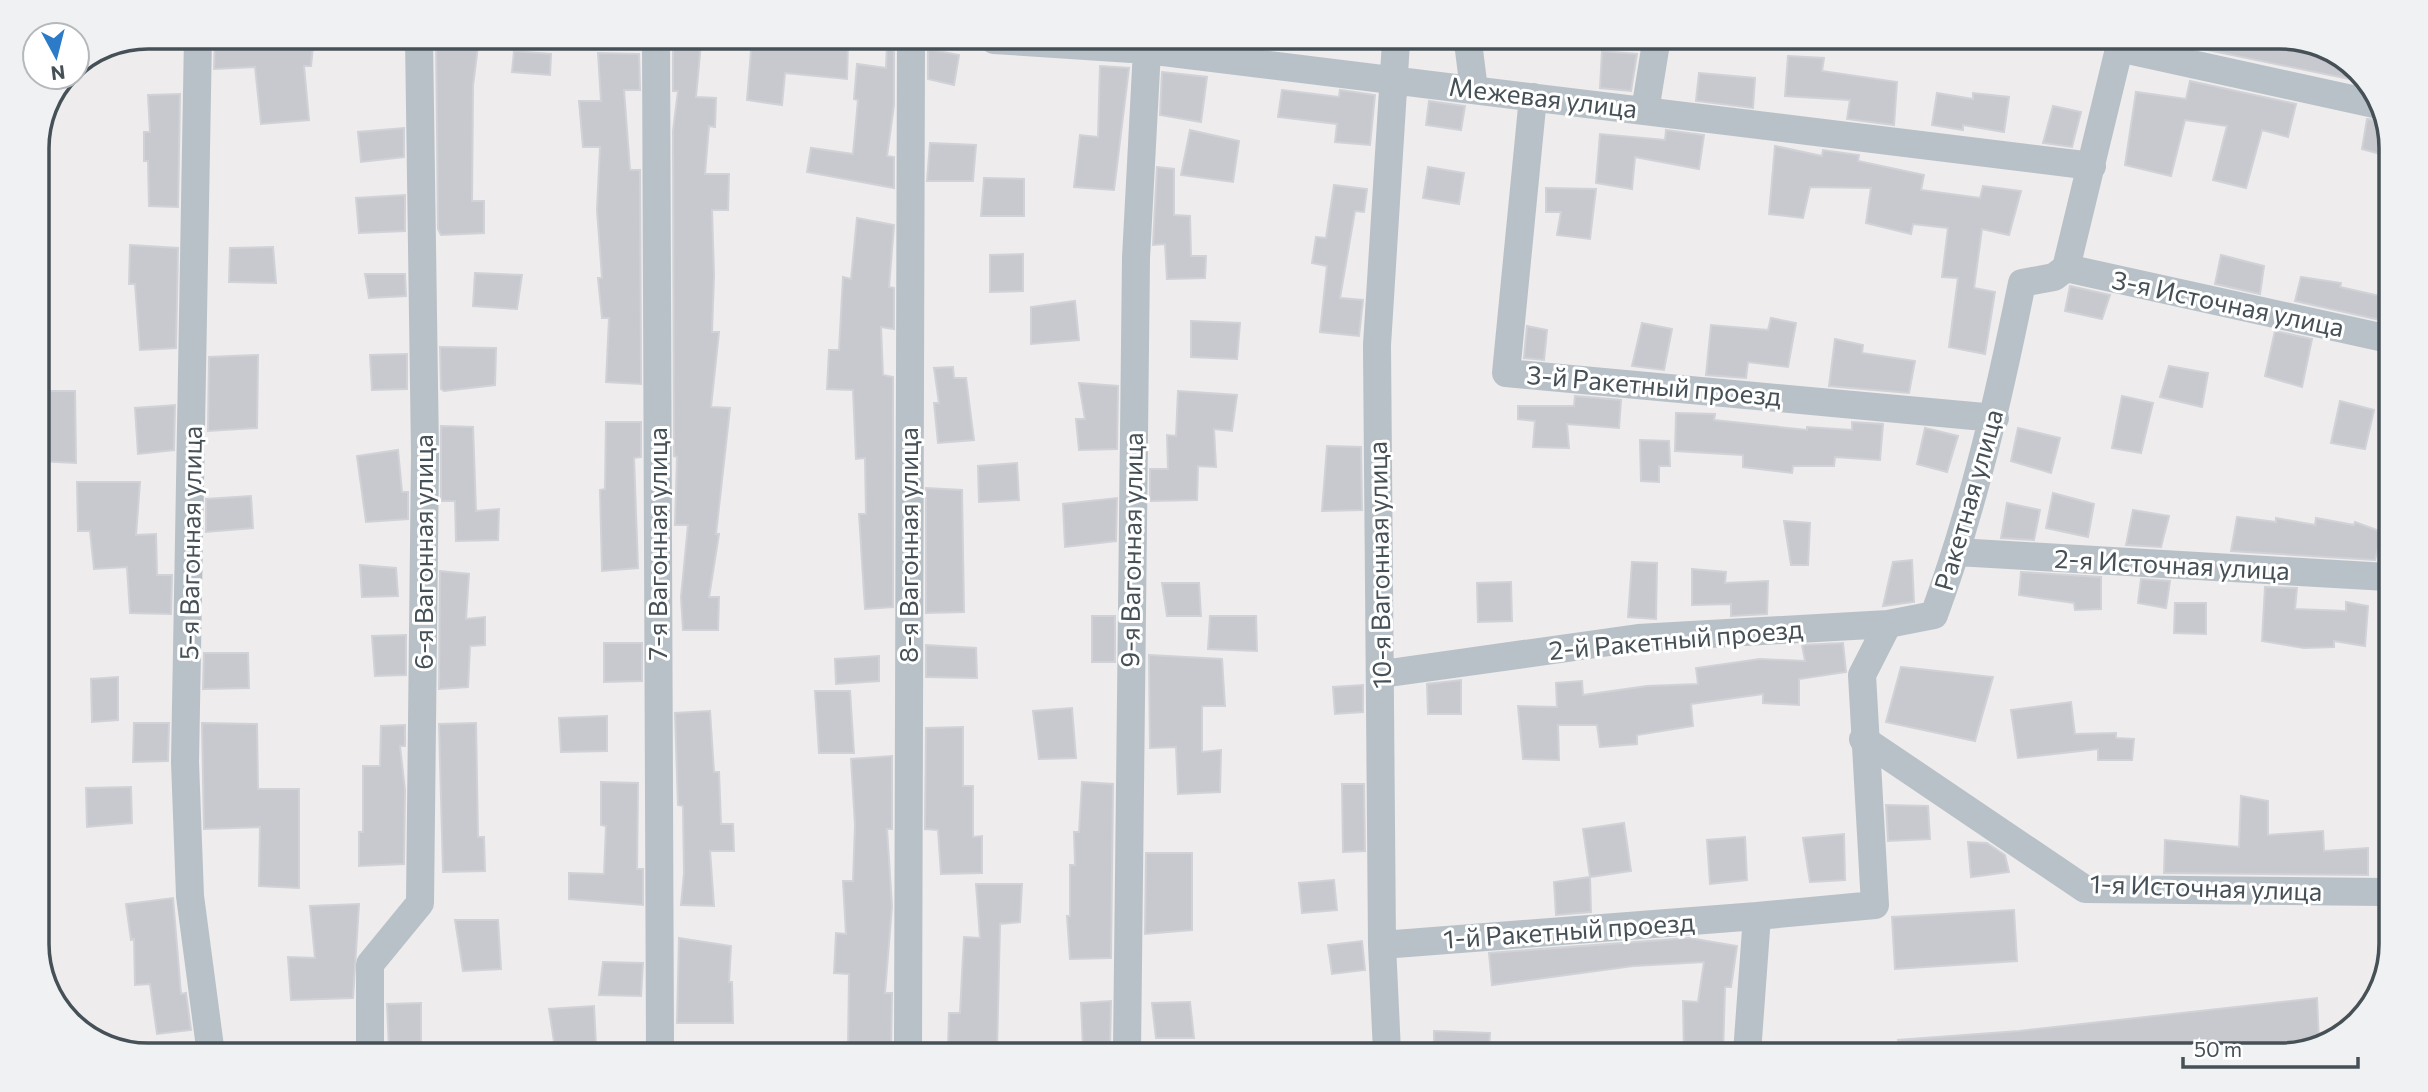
<svg xmlns="http://www.w3.org/2000/svg" width="2428" height="1092" font-family="Commissioner,sans-serif">
  <style>
    .building { fill: #c7c9ce; stroke: #d0d2d7; stroke-width: 2 }
    .lines { fill: none; stroke-linecap: round; stroke-linejoin: round }
    .street { stroke: #b8c1c7; stroke-width: 28 }
    .labels { text-anchor: middle; stroke-width: 6; stroke-linejoin: round; paint-order: stroke }
    .street-label { font-size: 26px; fill: #465057; stroke: #fff }
    .rim { fill: none; stroke: #465057; stroke-width: 3.5 }
  </style>
  <rect width="100%" height="100%" fill="#eeecec"/>
  <!-- building -->
  <path class="building" d="M215,37H314L311,66H304L309,120L261,124L255,67L214,69Z
    M436,38H479L473,86L472,201H484V233L441,235L438,229Z
    M752,39L848,43L847,79L785,73L782,105L747,100Z
    M673,42L701,43L696,97L716,98L715,127L709,126L705,174H729L728,210H712L714,275L712,332H719L711,407L730,408L716,534H719L709,597H719L718,630H683L681,597L688,525H675L677,457L674,456L673,131L678,91H673Z
    M887,45H894V105L887,156L894,157V188L807,172L811,148L853,154L858,100L854,99L857,64L886,68Z
    M2199,45H2323L2369,83L2198,48Z
    M928,49L959,55L954,85L928,79Z
    M514,51L551,54L550,75L512,72Z
    M1602,51L1637,54L1631,91L1600,88Z
    M598,53L639,54L640,90H624L630,170H640L641,384L606,382L609,318H602L598,278H602L597,210L600,147H583L579,101H601Z
    M1788,56L1824,58L1822,71L1897,82L1894,125L1847,119L1850,100L1785,96Z
    M1100,66L1129,68L1114,190L1074,187L1080,135L1098,137Z
    M1162,72L1207,77L1201,122L1160,115Z
    M1699,73L1755,78L1753,108L1696,101Z
    M2190,81L2296,104L2288,137L2262,130L2246,188L2213,180L2227,126L2185,120L2171,176L2125,165L2136,92L2186,99Z
    M1282,90L1339,97L1340,90L1375,95L1370,145L1335,142L1337,124L1278,117Z
    M1937,93L1973,99V93L2009,97L2004,132L1963,125V130L1932,125Z
    M180,94L178,207L149,206L148,161H144V132H150L148,95Z
    M1429,101L1465,106L1461,130L1426,125Z
    M2053,106L2081,112L2072,147L2043,143Z
    M2367,119L2384,121L2391,142V157L2362,149Z
    M404,128V157L361,162L358,132Z
    M1190,130L1239,141L1233,182L1181,175Z
    M1666,130L1704,135L1699,169L1635,157L1632,189L1596,183L1600,134L1665,140Z
    M930,143L976,145L973,181H927Z
    M1775,146L1822,156L1823,150L1859,155L1858,161L1924,175L1921,190L1980,198L1983,186L2021,191L2009,235L1982,229L1974,288L1995,292L1985,354L1949,347L1958,278L1942,277L1948,228L1913,224L1911,234L1866,223L1871,188L1810,187L1803,218L1769,214Z
    M1157,167L1174,169V215L1190,216L1191,256H1206L1205,278L1167,279L1165,244L1153,245Z
    M1428,167L1464,173L1459,204L1423,198Z
    M984,178L1024,179V216H981Z
    M1334,185L1367,189L1364,212L1355,211L1340,298L1363,300L1359,336L1320,332L1327,266L1312,263L1316,237L1326,238Z
    M1546,188L1596,189L1590,239L1557,235L1561,212H1546Z
    M405,195V231L359,233L356,198Z
    M857,218L894,225L889,287L894,288V329L881,327L883,375L893,377V607L865,609L859,514H866L865,458L856,459L853,390L827,389L829,350H839L843,277L851,279Z
    M130,245L178,248L176,348L140,350L135,284H129Z
    M273,247L276,283L229,282L230,248Z
    M1023,254V291L990,292V255Z
    M2221,255L2264,266L2260,294L2215,284Z
    M475,273L522,275L517,309L473,306Z
    M365,274H405L406,296L369,298Z
    M2301,277L2341,283L2340,287L2389,298V322L2295,301Z
    M2070,286L2110,295L2102,319L2065,311Z
    M1075,301L1079,340L1031,344V307Z
    M1771,318L1796,323L1788,367L1748,362L1746,378L1706,375L1711,325L1768,330Z
    M1191,321L1240,323L1237,359L1191,357Z
    M1642,323L1672,329L1664,370L1632,366Z
    M1527,326L1547,330L1544,360L1524,358Z
    M2275,331L2312,339L2302,387L2265,376Z
    M1835,339L1863,345L1862,353L1915,361L1909,393L1829,386Z
    M440,347L496,348L495,385L444,391L441,389Z
    M407,354V389L372,390L370,355Z
    M258,355L257,428L208,431L209,357Z
    M2169,366L2208,373L2202,407L2160,397Z
    M953,367L954,378H966L974,440L938,443L934,403H939L934,368Z
    M1079,383L1118,386L1117,449L1079,450L1076,419H1085Z
    M37,391H75L76,463L37,461Z
    M1178,391L1237,395L1232,431L1214,429L1216,467L1198,466L1197,500L1150,501V469H1168L1167,435L1176,436Z
    M1575,396L1621,400L1619,428L1567,424L1569,448L1533,447L1535,421L1518,419V406H1574Z
    M2122,396L2153,403L2141,453L2112,448Z
    M2340,401L2374,410L2365,449L2331,443Z
    M175,405L174,450L138,454L135,408Z
    M1676,413L1715,414L1714,420L1807,430V427L1852,430V422L1883,424L1880,460L1835,457L1834,466H1793L1792,473L1743,467V455L1675,451Z
    M606,422H641V457L634,458L638,568L602,571L600,490L605,489Z
    M441,426L473,427L476,511L499,509L498,540L456,541L455,501H441Z
    M1925,428L1958,436L1947,472L1917,464Z
    M2018,428L2060,438L2051,473L2011,461Z
    M1640,440L1669,441L1670,466H1659V482L1641,481Z
    M1327,446L1361,447L1362,510L1322,511Z
    M398,450L402,492H408V519L366,522L357,456Z
    M1017,463L1019,500L979,502L978,466Z
    M77,482H140L136,535L156,534L157,575H172L171,614L130,613L127,567L94,569L90,531H78Z
    M926,488L962,490L964,612L926,613Z
    M2053,493L2094,504L2088,537L2046,528Z
    M251,496L253,528L206,532V499Z
    M1117,498L1116,541L1065,547L1063,504Z
    M2007,503L2040,510L2034,540L2001,538Z
    M2133,510L2169,516L2161,547L2126,545Z
    M2237,517L2276,522V518L2315,525L2316,518L2354,525L2355,522L2382,532L2375,560L2231,551Z
    M1784,521L1810,523L1808,565H1791Z
    M1912,560L1914,602L1883,606L1893,562Z
    M1632,562L1657,563L1656,619L1628,617Z
    M360,565L396,568L398,596L362,597Z
    M1692,569L1726,572L1725,583L1768,581L1767,614L1731,616V604L1692,605Z
    M440,571L469,574L466,619L485,617V645L470,646L468,687L439,689Z
    M2021,572L2101,577V609L2075,610L2074,603L2019,595Z
    M2141,579L2170,581L2166,608L2138,603Z
    M1511,582L1512,621L1478,622L1477,583Z
    M1162,583H1199L1201,616H1167Z
    M2265,587L2297,588L2295,609L2346,611V602L2368,606L2365,646L2334,641V647L2304,648L2262,641Z
    M2175,603H2206V634L2174,633Z
    M1092,616H1115V662H1092Z
    M1210,616H1256L1257,651L1208,649Z
    M406,635V675L375,676L372,636Z
    M604,643H642V681L604,682Z
    M1843,643L1846,672L1799,679V705L1763,703V694L1691,704L1693,726L1637,735V744L1600,747L1597,725H1558L1559,760L1523,759L1518,706L1557,707L1556,683L1582,681L1583,695L1647,686L1698,684L1696,668L1760,659L1805,661L1802,645Z
    M926,645L976,648L977,678L926,677Z
    M204,653H248L249,688L203,689Z
    M1149,655L1222,659L1225,706H1202V752L1221,750L1220,792L1178,794L1176,747L1150,748Z
    M879,656V681L836,684L835,659Z
    M1901,667L1993,677L1975,741L1886,722Z
    M118,677V720L92,722L91,679Z
    M1461,680V714H1428L1427,684Z
    M1363,685V712L1335,714L1333,687Z
    M815,691H850L854,753H819Z
    M2071,702L2075,734L2116,733V738L2134,739L2132,760H2098V749L2018,758L2011,710Z
    M1072,708L1076,758L1039,759L1033,711Z
    M710,711L714,772H719L721,824H733L734,851H710L714,906L681,905L684,873L683,806L678,805L675,713Z
    M607,716V751L561,752L559,718Z
    M134,723H169L168,761L133,762Z
    M202,723L257,724L258,789H299V888L259,886L260,827L204,829Z
    M476,723L478,837H484L485,871L443,872L439,724Z
    M405,725V746H400L405,790L404,864L359,866V832H363V766H380L381,726Z
    M963,727V786H973V837L982,836V873L941,874L938,830L925,829L926,728Z
    M892,756V829H887L892,906L885,993H892L891,1050H848L849,974L834,973L836,933L846,934L843,881H853L855,825L851,759Z
    M601,782L638,783L637,869H643V905L569,899V873L604,874L606,826L601,825Z
    M1082,782L1113,784L1111,958L1070,959L1067,916H1070V865H1075L1074,832H1079Z
    M1342,784H1364L1365,851L1343,852Z
    M131,787L132,823L87,827L86,788Z
    M2241,796L2268,801V835L2323,831L2324,851L2368,848V875L2164,873L2165,840L2239,847Z
    M1886,805L1928,806L1930,839L1888,841Z
    M1624,823L1631,871L1590,877L1583,829Z
    M1844,834L1845,880L1810,882L1803,838Z
    M1745,837L1747,880L1710,884L1707,840Z
    M1968,842L1987,843L2005,855L2009,872L1971,877Z
    M1146,853H1192V930L1145,934Z
    M1590,877L1591,912L1556,915L1554,882Z
    M1334,880L1337,910L1302,913L1299,883Z
    M976,884H1022L1020,922L1000,924L997,1049L948,1050L949,1013H960L964,937L980,938Z
    M173,898L181,994L186,993L191,1030L157,1034L150,984L135,985L134,939L131,940L126,904Z
    M359,904L353,998L291,1000L288,957L315,958L310,906Z
    M2014,910L2017,961L1895,969L1892,917Z
    M455,920H498L501,969L463,971Z
    M679,938L731,946L729,982H732L733,1023H677Z
    M1689,938L1737,946L1731,987H1725L1723,1053H1684L1683,1001L1698,1002L1704,962L1633,966L1492,985L1489,953Z
    M1362,941L1365,970L1332,974L1328,945Z
    M603,962L643,963L641,996L599,995Z
    M2317,998L2319,1043L2289,1053L2264,1055L1899,1054L1898,1040L2019,1031Z
    M1111,1001L1110,1047H1083L1081,1003Z
    M1190,1002L1194,1038H1156L1152,1003Z
    M421,1003V1048H389L387,1004Z
    M594,1006L596,1046L555,1048L549,1009Z
    M1434,1031L1490,1033L1489,1052H1434Z"/>
  <g class="lines">
    <!-- street -->
    <path class="street" d="M198,37L185,762L190,896L210,1047
      M656,39L660,1049
      M994,40L1147,50L2092,166
      M1468,42L1474,90
      M2119,48L2379,105
      M1533,97L1506,373L1995,418
      M1645,111L1656,43
      M2066,268L2389,339
      M1957,552L2387,577
      M1382,674L1638,638L1888,624
      M1863,739L2085,889L2384,892
      M1382,945L1757,916
      M370,1048V964L420,903L425,454L419,38
      M908,1050L911,40
      M1127,1051L1136,258L1147,50L1143,41
      M1387,1052L1382,945L1377,345L1396,42
      M1747,1053L1757,916L1875,905L1862,675L1888,624L1934,615C1974,506 1999,396 2022,283L2054,277L2066,268L2120,45"/>
  </g>
  <g class="labels">
    <!-- street labels -->
    <g class="street-label">
      <text transform="translate(1543 98) rotate(7)" y="9">Межевая улица</text>
      <text transform="translate(2228 304) rotate(12)" y="9">3-я Источная улица</text>
      <text transform="translate(1654 386) rotate(5)" y="9">3-й Ракетный проезд</text>
      <text transform="translate(1969 500) rotate(-74)" y="9">Ракетная улица</text>
      <text transform="translate(191 543) rotate(-89)" y="9">5-я Вагонная улица</text>
      <text transform="translate(658 544) rotate(-90)" y="9">7-я Вагонная улица</text>
      <text transform="translate(909 545) rotate(-90)" y="9">8-я Вагонная улица</text>
      <text transform="translate(1132 550) rotate(-89)" y="9">9-я Вагонная улица</text>
      <text transform="translate(424 552) rotate(-90)" y="9">6-я Вагонная улица</text>
      <text transform="translate(1380 565) rotate(-91)" y="9">10-я Вагонная улица</text>
      <text transform="translate(2172 565) rotate(3)" y="9">2-я Источная улица</text>
      <text transform="translate(1676 640) rotate(-5)" y="9">2-й Ракетный проезд</text>
      <text transform="translate(2206 888) rotate(2)" y="9">1-я Источная улица</text>
      <text transform="translate(1569 931) rotate(-4)" y="9">1-й Ракетный проезд</text>
    </g>
  </g>
  <!-- crop -->
  <path d="M0 0H2428V1092H0ZM148 49H2280A99 99 0 0 1 2379 148V944A99 99 0 0 1 2280 1043H148A99 99 0 0 1 49 944V148A99 99 0 0 1 148 49Z" fill="#f0f1f2" fill-rule="evenodd"/>
  <path class="rim" d="M148 49H2280A99 99 0 0 1 2379 148V944A99 99 0 0 1 2280 1043H148A99 99 0 0 1 49 944V148A99 99 0 0 1 148 49Z"/>
  <!-- north arrow -->
  <g transform="translate(56 56) rotate(173)"><circle r="33" fill="#ffffff" stroke="#b5b9bc" stroke-width="2"/>
  <path d="M0-5L12 26L0 18L-12 26Z" fill="#2c7bc8"/>
  <text y="-10" font-size="19" font-weight="bold" text-anchor="middle" fill="#465057">N</text>
  </g>
  <!-- scale -->
  <path d="M2183 1057v10h175v-10" fill="none" stroke="#465057" stroke-width="3.5"/>
  <text x="2194" y="1057" font-size="21" fill="#465057" stroke="#ffffff" stroke-width="5" paint-order="stroke">50 m</text>
</svg>
